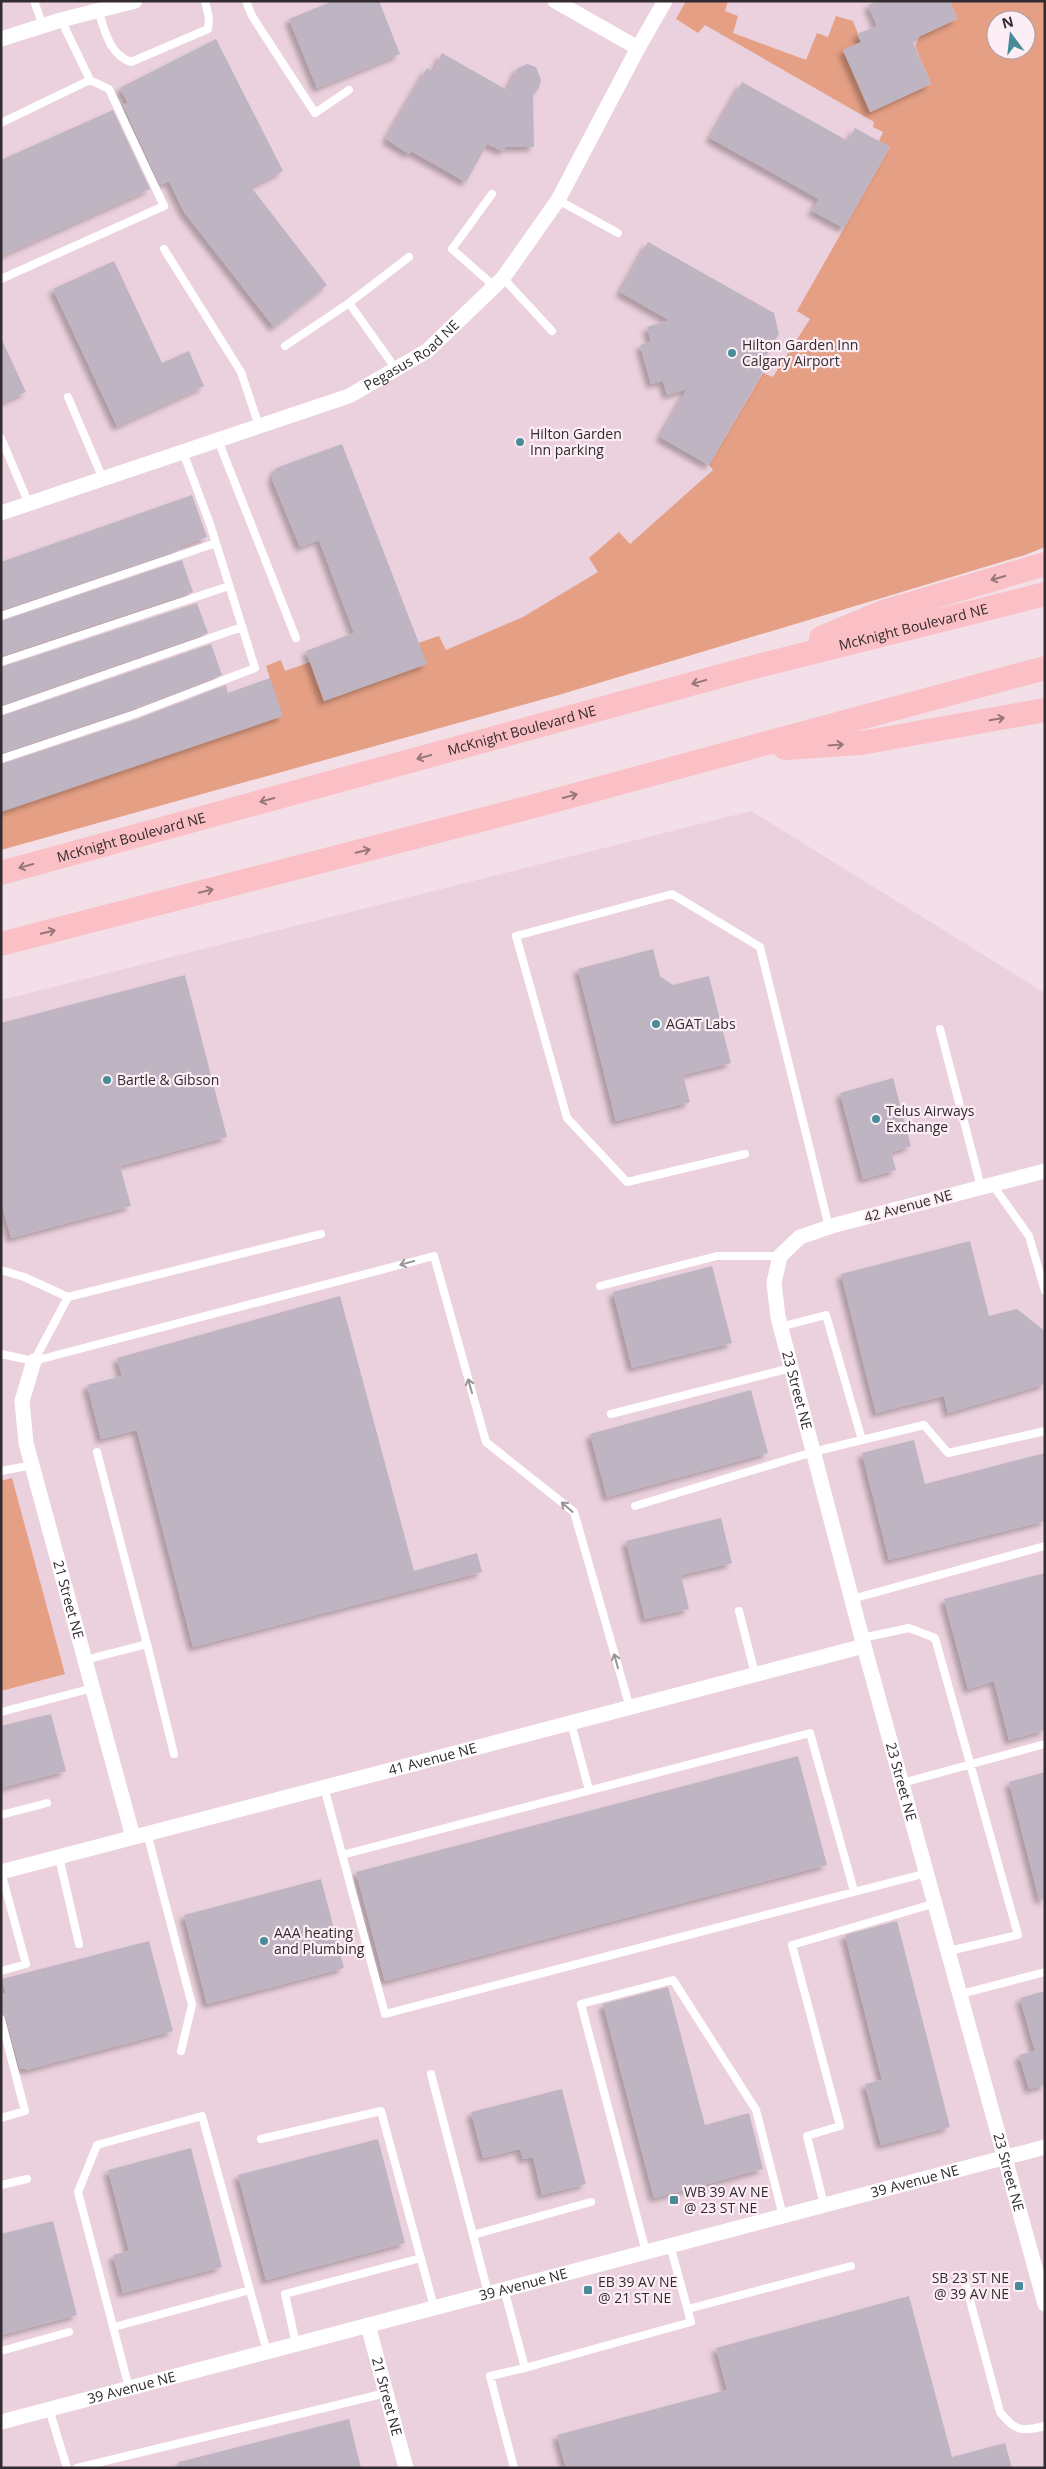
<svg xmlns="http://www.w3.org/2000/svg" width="1046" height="2469" font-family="'Open Sans',sans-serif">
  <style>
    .built { fill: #ebd1dd }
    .green { fill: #e49f84; fill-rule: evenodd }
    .building { fill: #bfb4c2; filter: url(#shadow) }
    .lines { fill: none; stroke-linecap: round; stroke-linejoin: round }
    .lane { stroke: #fff; stroke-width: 8 }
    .street { stroke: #fff; stroke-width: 15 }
    .primary { stroke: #fbc0c5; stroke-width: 24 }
    .oneway { stroke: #96767a }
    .oneway2 { stroke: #989597 }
    .poi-dot { fill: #478c98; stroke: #fdedf4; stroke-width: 2 }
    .labels { text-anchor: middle; stroke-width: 4.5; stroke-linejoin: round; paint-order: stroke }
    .poi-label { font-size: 14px; fill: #322b2f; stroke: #fdedf4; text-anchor: start }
    .street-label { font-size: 14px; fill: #322b2f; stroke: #fdedf4 }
  </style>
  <defs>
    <filter id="shadow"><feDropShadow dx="-4.5" dy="4.5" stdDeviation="2.5" flood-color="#0004"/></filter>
  </defs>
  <rect width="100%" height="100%" fill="#f2dfe8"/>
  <!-- built -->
  <path class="built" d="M1,1H961L932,125L717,490L604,591L433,674L1,823Z
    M751,811L1045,993V2468H1V1000Z"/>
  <!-- green -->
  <path class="green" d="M686,1H728L725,11L738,16L733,33L806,60L817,33L828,37L836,16L853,21L861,42L843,50L871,112L931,84L915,46L920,36L957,19L950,1H1045V547L1025,555L562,694L1,850V812L270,678L266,666L281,660L285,671L310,662L324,701L426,664L418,643L439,636L446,650L523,617L598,572L589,558L619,532L630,544L713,470L709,465L763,373L773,377L810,319L797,311L890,147L879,141L883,132L873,127L874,122L705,25L698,33L676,19ZM996,20H1026V50H996Z
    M12,1478L65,1674L1,1691V1481Z"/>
  <!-- building -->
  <path class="building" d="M333,1H379L400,54L317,88L289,19Z
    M878,1H950L957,19L912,40L931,84L870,112L843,50L861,42L857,34L877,26L868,5Z
    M216,39L283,171L251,187L327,285L274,327L184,212L169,181L160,185L123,105L128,103L120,88Z
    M442,53L507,90L518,68L527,64L536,67L541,80L539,88L533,94L534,147H506L503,151L487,144L466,182L411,151L409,154L386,139L427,68L433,72Z
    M742,82L848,141L855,128L890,147L844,228L812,211L819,199L710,138Z
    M113,110L150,189L1,256V160Z
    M648,242L774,313L779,334L762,363L767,365L709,465L660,437L687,389L667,395L663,381L651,384L640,345L651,342L647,327L669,320L620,292Z
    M114,261L162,363L189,351L204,386L117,426L53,289Z
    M1,338L26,392L1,403Z
    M342,444L427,664L324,701L306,651L354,633L319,540L300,547L272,479L276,468Z
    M192,495L207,537L178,547L179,550L1,610V562Z
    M182,560L193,592L1,656V621Z
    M197,603L208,633L1,705V667Z
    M211,644L222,675L133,709L1,753V716Z
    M270,678L283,716L1,812V764L137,719L226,685L228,693Z
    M653,949L660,976L673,985L709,976L731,1063L683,1075L690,1102L616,1121L578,969Z
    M185,975L227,1137L120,1166L131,1206L11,1238L1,1201V1023Z
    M893,1078L911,1146L891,1152L896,1170L863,1179L840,1093Z
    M970,1241L989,1316L1017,1309L1045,1331V1384L948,1413L944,1396L876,1413L841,1274Z
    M712,1266L732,1343L632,1368L613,1292Z
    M340,1296L414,1571L477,1553L482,1572L193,1647L137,1430L101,1439L87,1385L122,1376L117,1358Z
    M751,1390L768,1453L607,1497L590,1434Z
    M914,1440L925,1484L1045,1453V1521L889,1560L862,1453Z
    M721,1518L732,1563L681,1575L689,1609L645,1619L626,1541Z
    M1045,1573V1730L1009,1740L994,1681L968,1689L944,1599Z
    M51,1714L66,1771L1,1788V1726Z
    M798,1756L827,1865L385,1981L356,1872Z
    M1045,1772V1899H1039L1009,1782Z
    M321,1879L344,1968L207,2004L184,1915Z
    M897,1921L950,2127L881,2145L865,2084L882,2080L845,1935Z
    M149,1941L173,2031L26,2070L25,2068L20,2069L6,2018L1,2014V1994L6,1993L2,1979Z
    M668,1987L705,2125L749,2113L763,2169L654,2198L603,2004Z
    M1045,1991V2085L1029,2089L1019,2055L1035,2051L1020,1998Z
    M562,2089L586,2184L542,2195L533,2157L523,2159L520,2149L483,2158L471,2112Z
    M378,2139L405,2243L266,2280L238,2175Z
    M191,2148L222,2267L123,2293L113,2255L129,2251L108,2170Z
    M53,2221L77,2315L1,2335V2234Z
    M909,2296L952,2457L1005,2443L1012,2468H566L557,2435L727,2390L716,2348Z
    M349,2419L361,2468H179V2462Z"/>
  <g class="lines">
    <!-- lane -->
    <path class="lane" d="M34,1L43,26
      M246,1L252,16L315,113L349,90
      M98,10C105,31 109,54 131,62L208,29L209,18L205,1
      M1,123L90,80L61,20
      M492,194L452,249L494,286
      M558,200L618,233
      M164,249L241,372L259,426
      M503,278L552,331
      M1,279L164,206L109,89L90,80
      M349,303L409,257
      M285,346L349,303L396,369
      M68,397L103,479
      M1,438L29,504
      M218,440L296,638
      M1,616L216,543
      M1,662L229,586
      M1,711L242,627
      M1,759L135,714L255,668L210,524L183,452
      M940,1029L981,1187
      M745,1154L627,1182L567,1118L516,936L672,894L760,947L829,1227
      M992,1184L1029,1236L1045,1291
      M1,1270L24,1277L68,1297L34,1361
      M600,1286L717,1256H780
      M68,1297L321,1234
      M1,1354L34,1361L434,1256L486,1442L574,1512L630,1708
      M611,1414L791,1368
      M862,1440L924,1425L948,1453L1045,1431
      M97,1452L147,1644
      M1,1471L33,1465
      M635,1506L813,1452L862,1440L826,1315L780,1327
      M852,1599L1045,1546
      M739,1611L755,1674
      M862,1638L909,1628L935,1638L1018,1935L949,1951
      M85,1660L147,1644L174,1754
      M1,1712L93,1688
      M571,1723L589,1790
      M902,1783L1045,1744
      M324,1787L385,2014L927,1873
      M1,1815L47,1803
      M147,1833L192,2005L181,2051
      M342,1855L810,1733L854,1891
      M59,1857L79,1944
      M1,1971L26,1964L1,1872
      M961,1994L1045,1972
      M1,2019L25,2111L1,2118
      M431,2074L488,2293
      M261,2139L381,2111L434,2307
      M1,2185L27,2179
      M824,2205L807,2136L840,2126L792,1945L936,1903
      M473,2235L591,2202
      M646,2252L581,2004L673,1980L756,2110L783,2216
      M963,2274L1000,2412C1015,2431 1021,2432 1045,2426
      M504,2289L525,2368L490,2376L514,2468
      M688,2309L851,2266
      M114,2327L250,2290
      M296,2344L285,2294L421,2258
      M1,2351L69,2332
      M525,2368L691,2322L670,2245
      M129,2388L78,2192L97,2145L202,2116L267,2352
      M49,2409L67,2468
      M77,2468L386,2393"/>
    <!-- street -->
    <g class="street">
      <path d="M555,1L638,48"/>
      <path d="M1,39L61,20L135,1"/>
      <path id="s1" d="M1,513L349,396L427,351L503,278L558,200L638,48L665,1"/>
      <path id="s2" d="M1045,1171L835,1225L800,1237L780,1256L774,1283L778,1317L864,1646L1045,2304"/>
      <path id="s3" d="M34,1361L22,1401L26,1443L133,1837"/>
      <path id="s4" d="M1,1872L864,1646"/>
      <path id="s5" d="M368,2325L406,2468"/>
      <path id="s6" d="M1,2422L1045,2147"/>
    </g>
    <!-- primary -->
    <g class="primary">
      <path d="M821,638L883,612L1045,564"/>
      <path d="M785,748L861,743L1045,710"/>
      <path id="s7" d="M1,873L746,669L1045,594"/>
      <path d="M1,944L523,809L1045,668"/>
    </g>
  </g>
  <!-- one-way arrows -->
  <defs><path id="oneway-shaft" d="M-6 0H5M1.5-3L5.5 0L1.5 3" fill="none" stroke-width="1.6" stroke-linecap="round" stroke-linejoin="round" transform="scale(1.25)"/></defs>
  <g class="oneway">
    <use href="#oneway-shaft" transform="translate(998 578) rotate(164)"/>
    <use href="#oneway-shaft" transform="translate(699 682) rotate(165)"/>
    <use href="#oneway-shaft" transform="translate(997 719) rotate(-10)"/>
    <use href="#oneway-shaft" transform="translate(836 745) rotate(-4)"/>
    <use href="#oneway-shaft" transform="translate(424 757) rotate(165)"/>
    <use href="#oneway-shaft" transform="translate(570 796) rotate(-15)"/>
    <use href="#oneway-shaft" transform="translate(267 800) rotate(165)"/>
    <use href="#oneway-shaft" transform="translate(363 851) rotate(-14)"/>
    <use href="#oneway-shaft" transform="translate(26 866) rotate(165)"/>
    <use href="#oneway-shaft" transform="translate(206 891) rotate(-14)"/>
    <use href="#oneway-shaft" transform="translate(48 932) rotate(-14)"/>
  </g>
  <g class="oneway2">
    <use href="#oneway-shaft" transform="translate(407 1263) rotate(165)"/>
    <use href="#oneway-shaft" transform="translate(470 1386) rotate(-106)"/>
    <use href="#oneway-shaft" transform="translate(567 1507) rotate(-139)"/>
    <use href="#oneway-shaft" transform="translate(616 1661) rotate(-106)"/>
  </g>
  <!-- markers -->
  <g class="poi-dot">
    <circle cx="732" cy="353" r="5"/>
    <circle cx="520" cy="442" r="5"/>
    <circle cx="656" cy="1024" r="5"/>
    <circle cx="107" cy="1080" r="5"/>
    <circle cx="876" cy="1119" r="5"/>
    <circle cx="264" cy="1941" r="5"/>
    <rect x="669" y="2195" width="10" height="10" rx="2.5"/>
    <rect x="1014" y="2281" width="10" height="10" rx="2.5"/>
    <rect x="583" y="2285" width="10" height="10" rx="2.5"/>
  </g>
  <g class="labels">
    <!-- poi labels -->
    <g class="poi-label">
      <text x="742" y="350">Hilton Garden Inn<tspan x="742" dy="16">Calgary Airport</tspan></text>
      <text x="530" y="439">Hilton Garden<tspan x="530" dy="16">Inn parking</tspan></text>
      <text x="666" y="1029">AGAT Labs</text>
      <text x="117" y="1085">Bartle &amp; Gibson</text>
      <text x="886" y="1116">Telus Airways<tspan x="886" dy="16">Exchange</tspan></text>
      <text x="274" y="1938">AAA heating<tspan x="274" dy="16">and Plumbing</tspan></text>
      <text x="684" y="2197">WB 39 AV NE<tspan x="684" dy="16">@ 23 ST NE</tspan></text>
      <text x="1009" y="2283" text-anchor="end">SB 23 ST NE<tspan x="1009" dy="16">@ 39 AV NE</tspan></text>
      <text x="598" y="2287">EB 39 AV NE<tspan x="598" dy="16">@ 21 ST NE</tspan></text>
    </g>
    <!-- street labels -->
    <g class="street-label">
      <text dy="5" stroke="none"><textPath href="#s1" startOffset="442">Pegasus Road NE</textPath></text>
      <text dy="5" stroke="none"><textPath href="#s7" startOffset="945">McKnight Boulevard NE</textPath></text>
      <text dy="5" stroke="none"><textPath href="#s7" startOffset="540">McKnight Boulevard NE</textPath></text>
      <text dy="5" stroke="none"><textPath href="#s7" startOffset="135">McKnight Boulevard NE</textPath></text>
      <text transform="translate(908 1206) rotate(-15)" y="5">42 Avenue NE</text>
      <text dy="5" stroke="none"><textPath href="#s2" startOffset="419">23 Street NE</textPath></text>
      <text dy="5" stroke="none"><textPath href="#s3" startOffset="246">21 Street NE</textPath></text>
      <text dy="5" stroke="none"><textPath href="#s4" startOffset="446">41 Avenue NE</textPath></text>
      <text dy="5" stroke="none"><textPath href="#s2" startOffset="824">23 Street NE</textPath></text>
      <text dy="5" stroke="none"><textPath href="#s2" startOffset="1229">23 Street NE</textPath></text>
      <text dy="5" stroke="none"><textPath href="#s6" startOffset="945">39 Avenue NE</textPath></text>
      <text dy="5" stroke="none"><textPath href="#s6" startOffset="540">39 Avenue NE</textPath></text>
      <text dy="5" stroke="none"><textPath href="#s6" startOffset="135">39 Avenue NE</textPath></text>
      <text dy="5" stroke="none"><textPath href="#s5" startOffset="74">21 Street NE</textPath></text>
    </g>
  </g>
  <!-- border -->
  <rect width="1046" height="2469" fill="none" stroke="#322b2f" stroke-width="5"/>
  <!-- north arrow -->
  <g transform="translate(1011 35) rotate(345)"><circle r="24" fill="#fdedf4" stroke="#ac9fa5"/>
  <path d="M0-4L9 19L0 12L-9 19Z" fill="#478c98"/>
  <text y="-8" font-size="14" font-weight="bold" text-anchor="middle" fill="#322b2f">N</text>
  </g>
</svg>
